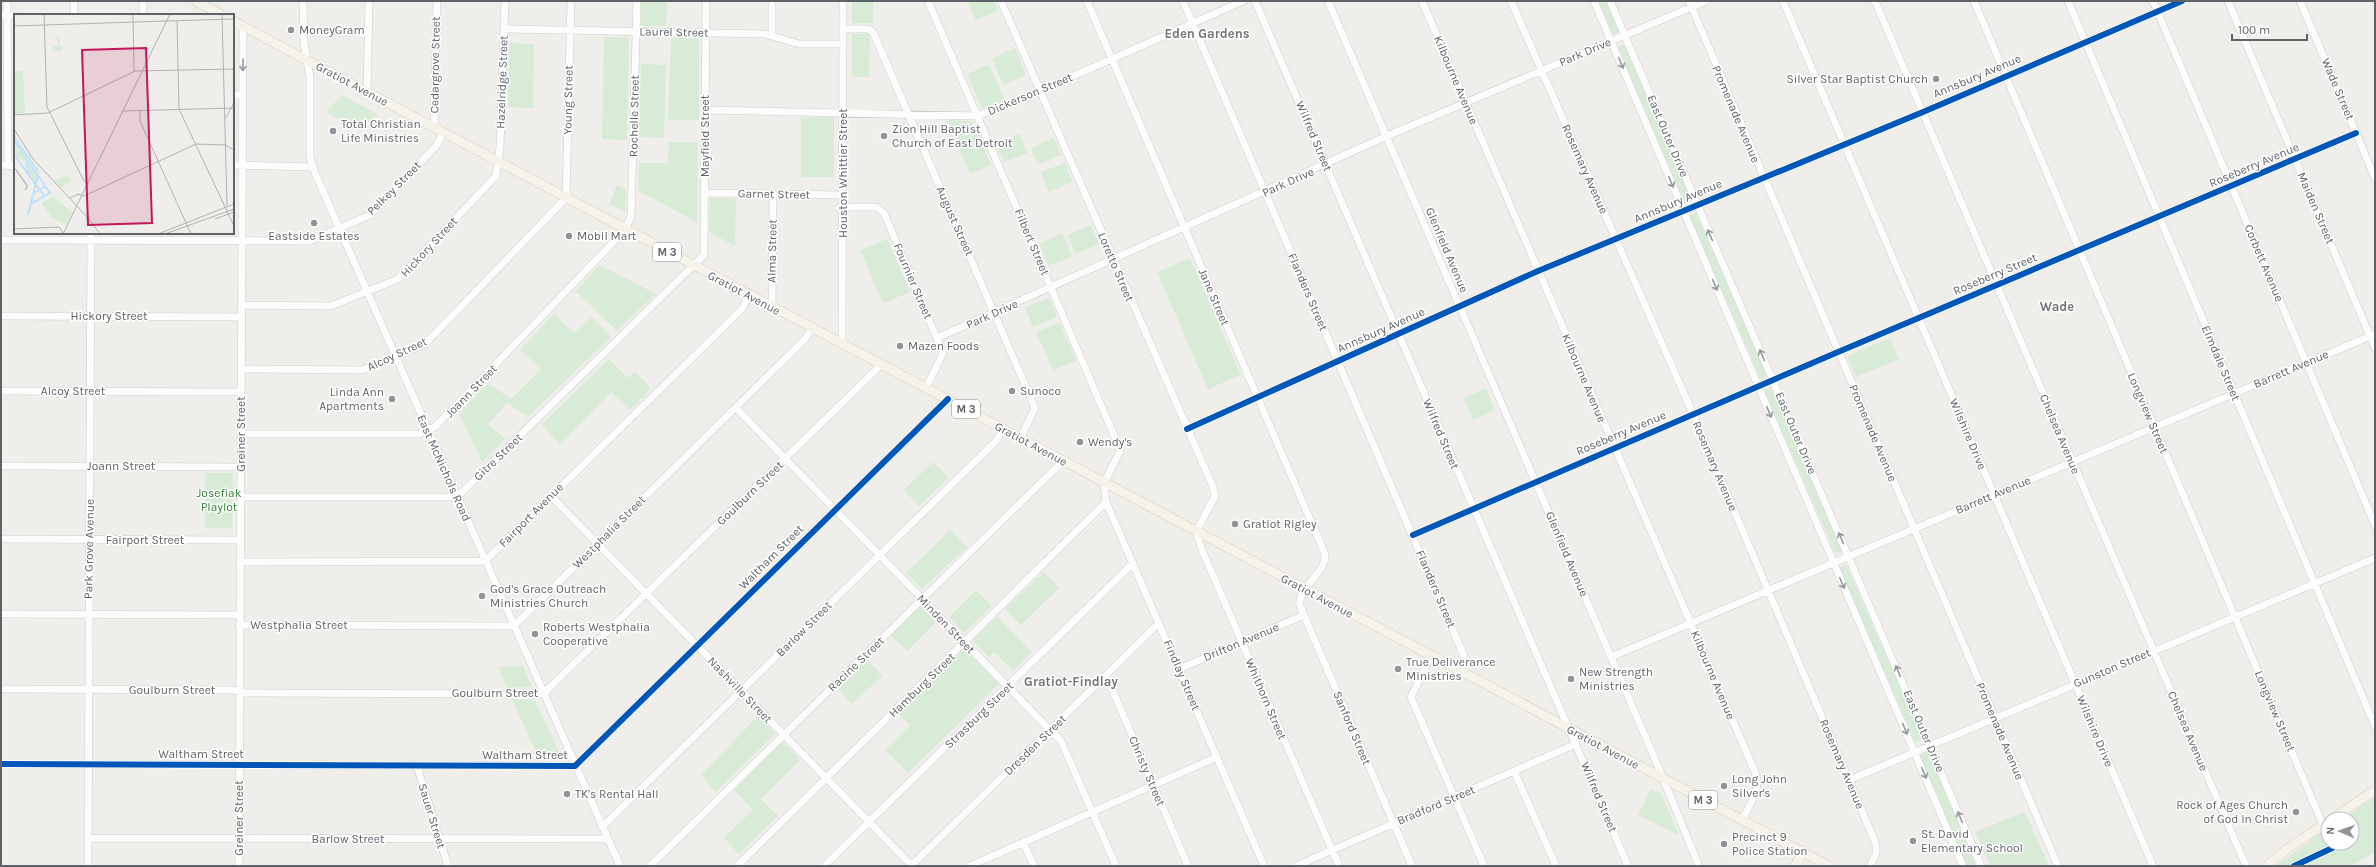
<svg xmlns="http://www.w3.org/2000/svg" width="2376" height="867" font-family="Karla,sans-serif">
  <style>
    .green { fill: #d8ebd6 }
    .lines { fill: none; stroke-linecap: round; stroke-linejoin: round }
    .minor-casing { stroke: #cbcccc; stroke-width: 8 }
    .major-casing { stroke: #d7ceb8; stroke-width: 10 }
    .minor { stroke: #fdfcfc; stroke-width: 7 }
    .major { stroke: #f4f2e9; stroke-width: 9 }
    .cycleway-casing { stroke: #fff; stroke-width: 8 }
    .cycleway { stroke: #0057b8; stroke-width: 6 }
    .oneway { stroke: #96999c }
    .poi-dot { fill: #919496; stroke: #fff; stroke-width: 1.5 }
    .labels { text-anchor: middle; stroke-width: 3; stroke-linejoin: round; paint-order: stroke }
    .shield { fill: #fff; stroke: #8f9295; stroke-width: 1 }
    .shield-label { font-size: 11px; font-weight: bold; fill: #5f6368 }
    .poi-label { font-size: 12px; fill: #5f6368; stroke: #fff; text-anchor: start }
    .street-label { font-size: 12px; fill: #5f6368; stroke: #fff }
    .park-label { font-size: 12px; fill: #348238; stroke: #fff }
    .neighbourhood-label { font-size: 13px; font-weight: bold; fill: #70757a; stroke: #fff }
    .inset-river { fill: none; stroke: #bfe0f9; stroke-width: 2 }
    .inset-road { fill: none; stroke: #b1b2b2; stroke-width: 1 }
    .view { fill: #c2185b; fill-opacity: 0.15; stroke: #c2185b; stroke-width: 2 }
    .inset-edge { fill: none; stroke: #5f6368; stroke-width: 2 }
  </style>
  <rect width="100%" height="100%" fill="#efeeea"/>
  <!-- green -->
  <path class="green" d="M642,1H667L666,26H641Z
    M852,1H873V23H852Z
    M967,1H994L998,11L976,20Z
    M1599,1H1607L1619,29L1618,33L1614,34L1612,33Z
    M852,34H870L869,77H852Z
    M604,37H629L627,140L602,139Z
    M671,38H699V120H668Z
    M509,43L534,44L533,108L508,107Z
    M1624,44L1691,198L1690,201L1685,203L1618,48V46Z
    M1015,48L1026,75L1003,85L992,58Z
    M641,64L666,65L664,138L639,137Z
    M989,65L1005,100L982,109L967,74Z
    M342,95L377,114L360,130L326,112Z
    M834,117V177H801V118Z
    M947,120L972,121L991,165L970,174Z
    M1020,134L1027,153L1004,162L996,143Z
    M1054,138L1061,155L1038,164L1031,148Z
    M669,142H698L697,222L638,191L639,163H668Z
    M1065,163L1072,182L1049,192L1041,172Z
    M617,185L626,190L625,212L610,204Z
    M710,198L736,199L735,246L709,232Z
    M1696,213L1766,374V377L1761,379L1691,220L1690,215Z
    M1091,225L1099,244L1076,254L1068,235Z
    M1062,233L1072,256L1049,266L1039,244Z
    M887,239L910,292L883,303L860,250Z
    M1190,258L1241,375L1208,389L1157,272Z
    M600,265L656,294L617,331L576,291Z
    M1049,298L1057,317L1033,327L1025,307Z
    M554,314L574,333L592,317L611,337L528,417L507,403L488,424L505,439L482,462L459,414L488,383L511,399L541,369L520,350Z
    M1060,323L1076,361L1053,370L1036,332Z
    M1890,338L1899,359L1856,377L1847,356Z
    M609,359L627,378L635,372L651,388L630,410L611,392L560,445L542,424Z
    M1486,388L1495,410L1473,420L1464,398Z
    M1771,388L1841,549V552L1836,554L1766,395L1765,390Z
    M933,462L949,478L919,506L904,490Z
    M205,473H233L232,528H205Z
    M950,530L967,547L922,589L906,573Z
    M1846,564L1922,739L1916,743L1841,572L1840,567Z
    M1044,572L1059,588L1021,625L1005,609Z
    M976,590L992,606L964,633L949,617Z
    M921,605L936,622L907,651L891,635Z
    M997,617L1032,652L1013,671L994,652L989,657L972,641Z
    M964,649L999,684L908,773L885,750L910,725L899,714Z
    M867,659L882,676L852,704L837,688Z
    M523,666L532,687L507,688L499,667Z
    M512,699L535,700L561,757H538Z
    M758,716L775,734L716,792L701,775Z
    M783,742L800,760L761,799L778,816L739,854L724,838L753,810L734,790Z
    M1927,752L1929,754L1976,866H1967L1921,758V754Z
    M1651,789L1661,794L1679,835L1638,815Z
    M2375,797V852L2351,866H2276L2328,828V843H2352V819H2342Z
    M2025,812L2049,866H1990L1975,832Z"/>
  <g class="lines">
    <defs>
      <path id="minor" d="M7,1L8,166
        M74,1V15
        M143,1V15
        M303,1L304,43L310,78V157L315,173L620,866
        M928,1L1119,447L1120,451L1104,483L1106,502L1264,866
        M1001,1L1213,487L1215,496L1196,532L1202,550L1339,866
        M1087,1L1325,554C1327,574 1297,586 1300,606L1412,866
        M1183,1L1465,658L1461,672
        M1255,1L1628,866
        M1328,1L1655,759L1699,866
        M1422,1L1755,772C1761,791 1750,803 1742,821
        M1511,1L1693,414L1876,844V854L1870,866
        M1594,1L1963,866
        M1610,1L1981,866
        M1689,1L2058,866
        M1783,1L2153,866
        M1875,1L2246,866
        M1974,1L2323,825
        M2068,1L2375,726
        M2153,1L2375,525
        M2228,1L2375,348
        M2300,1L2375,178
        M1,15L15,16
        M504,29L765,34L799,44H843
        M843,29H868L873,32L1035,408L1020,439
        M772,36V1
        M367,93L369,1
        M233,95H242
        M705,110L977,116L1010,104L1243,1
        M434,128L437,1
        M1,165L15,166
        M233,165L313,167
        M705,193L842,195
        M842,207H876L884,213L943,353L926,388
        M1,240L310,241L370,215L437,145L443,133
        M241,305L331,306L398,279L496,176L500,147L505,1
        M772,308L773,194
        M1,316L241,317
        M937,338L1387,136L1706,1
        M842,344L843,1
        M241,369L363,370L425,344L566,198L571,1
        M1,391L241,392
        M736,408L1061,741L1116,866
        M1187,429L1538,271L1923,112L2182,1
        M241,434H419L435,427L625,230L631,216L637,1
        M1,466L241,467
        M551,496L912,866
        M241,497H457L704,255L706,1
        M1413,535L1838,352L2356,133
        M1,539L240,540
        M240,562L485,561L743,308L748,295
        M1,614L240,615
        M239,625L514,626L804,340L812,329
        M1431,656L1411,697L1484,866
        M1611,657L2375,334
        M1179,669L1304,615
        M1106,675L1188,866
        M1,689L233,690L245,693L543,694L881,365
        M1,764L575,766L948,399
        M417,766L448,866
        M1514,771L1556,866
        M1849,780L2375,558
        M602,827L996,441L1003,430
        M88,838L608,839
        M1023,842L1034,866
        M88,866L91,233
        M239,866L243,26
        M650,866L1063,461
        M737,866L1106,502
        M824,866L1133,563
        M911,866L1159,623
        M970,866L1217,757
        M1296,866L1576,744"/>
      <path id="major" d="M196,1L222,15
        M233,21L1829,866
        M2332,819L2375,790
        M1795,866L1803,852
        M2267,866L2287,849L2328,822"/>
    </defs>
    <!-- minor casing -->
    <use href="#minor" class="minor-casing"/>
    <!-- major casing -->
    <use href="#major" class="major-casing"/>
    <!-- minor -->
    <use href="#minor" class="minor"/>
    <!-- major -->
    <use href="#major" class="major"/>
    <defs>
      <path id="cycleway" d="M1187,429L1538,271L1923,112L2182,1
        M1413,535L1838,352L2356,133
        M1,764L575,766L948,399
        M2294,866L2343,843"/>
    </defs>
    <!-- cycleway casing -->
    <use href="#cycleway" class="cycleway-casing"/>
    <!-- cycleway -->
    <use href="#cycleway" class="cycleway"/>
  </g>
  <!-- one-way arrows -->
  <defs><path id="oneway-shaft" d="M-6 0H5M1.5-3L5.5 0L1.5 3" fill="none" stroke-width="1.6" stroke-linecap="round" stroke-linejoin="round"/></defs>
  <g class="oneway">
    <use href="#oneway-shaft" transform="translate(1621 63) rotate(67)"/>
    <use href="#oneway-shaft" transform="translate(243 65) rotate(91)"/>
    <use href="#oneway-shaft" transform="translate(1671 182) rotate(67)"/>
    <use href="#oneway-shaft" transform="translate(1710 235) rotate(-114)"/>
    <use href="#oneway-shaft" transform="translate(1715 285) rotate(67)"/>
    <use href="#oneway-shaft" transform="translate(1762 355) rotate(-114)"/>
    <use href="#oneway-shaft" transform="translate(1769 412) rotate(67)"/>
    <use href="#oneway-shaft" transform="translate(1841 538) rotate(-113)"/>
    <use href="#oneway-shaft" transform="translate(1842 583) rotate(67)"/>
    <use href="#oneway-shaft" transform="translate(1898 671) rotate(-113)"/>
    <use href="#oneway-shaft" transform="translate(1905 729) rotate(67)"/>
    <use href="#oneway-shaft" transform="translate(1924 773) rotate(67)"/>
    <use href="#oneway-shaft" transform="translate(1960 817) rotate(-113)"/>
  </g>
  <!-- markers -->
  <g class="poi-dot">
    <circle cx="291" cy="30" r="4"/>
    <circle cx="1936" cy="79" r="4"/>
    <circle cx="333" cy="131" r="4"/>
    <circle cx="884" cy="136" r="4"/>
    <circle cx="314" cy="223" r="4"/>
    <circle cx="569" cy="236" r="4"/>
    <circle cx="900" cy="346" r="4"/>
    <circle cx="1012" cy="391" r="4"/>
    <circle cx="392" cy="399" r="4"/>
    <circle cx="1080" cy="442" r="4"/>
    <circle cx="1235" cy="524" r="4"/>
    <circle cx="482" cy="596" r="4"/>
    <circle cx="535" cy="634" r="4"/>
    <circle cx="1398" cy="669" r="4"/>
    <circle cx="1571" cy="679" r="4"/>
    <circle cx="1724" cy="786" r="4"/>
    <circle cx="567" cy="794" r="4"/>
    <circle cx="2296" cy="812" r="4"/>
    <circle cx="1913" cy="841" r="4"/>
    <circle cx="1724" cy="844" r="4"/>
  </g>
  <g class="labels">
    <!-- shield labels -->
    <g class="shield">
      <rect x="653" y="243" width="28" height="18" rx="3"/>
      <rect x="952" y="400" width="28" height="18" rx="3"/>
      <rect x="1689" y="791" width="28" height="18" rx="3"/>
    </g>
    <g class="shield-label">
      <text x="667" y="256">M 3</text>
      <text x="966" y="413">M 3</text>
      <text x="1703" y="804">M 3</text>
    </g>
    <!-- poi labels -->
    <g class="poi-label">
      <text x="299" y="34">MoneyGram</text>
      <text x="1928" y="83" text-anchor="end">Silver Star Baptist Church</text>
      <text x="341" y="128">Total Christian<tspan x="341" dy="14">Life Ministries</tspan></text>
      <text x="892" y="133">Zion Hill Baptist<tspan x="892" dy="14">Church of East Detroit</tspan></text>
      <text x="314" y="240" text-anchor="middle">Eastside Estates</text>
      <text x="577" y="240">Mobil Mart</text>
      <text x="908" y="350">Mazen Foods</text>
      <text x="1020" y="395">Sunoco</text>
      <text x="384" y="396" text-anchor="end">Linda Ann<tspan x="384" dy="14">Apartments</tspan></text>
      <text x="1088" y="446">Wendy's</text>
      <text x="1243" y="528">Gratiot Rigley</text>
      <text x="490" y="593">God's Grace Outreach<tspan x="490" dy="14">Ministries Church</tspan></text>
      <text x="543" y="631">Roberts Westphalia<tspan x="543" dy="14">Cooperative</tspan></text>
      <text x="1406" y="666">True Deliverance<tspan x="1406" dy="14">Ministries</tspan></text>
      <text x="1579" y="676">New Strength<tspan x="1579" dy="14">Ministries</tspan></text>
      <text x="1732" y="783">Long John<tspan x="1732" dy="14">Silver's</tspan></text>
      <text x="575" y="798">TK's Rental Hall</text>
      <text x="2288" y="809" text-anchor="end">Rock of Ages Church<tspan x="2288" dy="14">of God In Christ</tspan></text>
      <text x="1921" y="838">St. David<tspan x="1921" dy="14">Elementary School</tspan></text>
      <text x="1732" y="841">Precinct 9<tspan x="1732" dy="14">Police Station</tspan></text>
    </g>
    <!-- street labels -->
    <g class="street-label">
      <text transform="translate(674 32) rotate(1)" y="4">Laurel Street</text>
      <text transform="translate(1585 52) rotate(-23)" y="4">Park Drive</text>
      <text transform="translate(435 65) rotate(-89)" y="4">Cedargrove Street</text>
      <text transform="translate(1977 76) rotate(-23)" y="4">Annsbury Avenue</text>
      <text transform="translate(1456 80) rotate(67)" y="4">Kilbourne Avenue</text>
      <text transform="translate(502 82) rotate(-88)" y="4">Hazelridge Street</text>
      <text transform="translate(352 84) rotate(28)" y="4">Gratiot Avenue</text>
      <text transform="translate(2338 89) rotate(67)" y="4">Wade Street</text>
      <text transform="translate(1030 94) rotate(-23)" y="4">Dickerson Street</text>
      <text transform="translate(568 100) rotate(-89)" y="4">Young Street</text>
      <text transform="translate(1736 114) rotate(67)" y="4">Promenade Avenue</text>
      <text transform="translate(634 116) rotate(-89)" y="4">Rochelle Street</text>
      <text transform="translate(705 136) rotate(-90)" y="4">Mayfield Street</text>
      <text transform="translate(1314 136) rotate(67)" y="4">Wilfred Street</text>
      <text transform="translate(1668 136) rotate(67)" y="4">East Outer Drive</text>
      <text transform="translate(2254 165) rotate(-23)" y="4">Roseberry Avenue</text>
      <text transform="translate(1585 169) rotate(66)" y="4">Rosemary Avenue</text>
      <text transform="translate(843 173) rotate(-90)" y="4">Houston Whittier Street</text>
      <text transform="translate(1288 182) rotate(-24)" y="4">Park Drive</text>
      <text transform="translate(394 188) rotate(-45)" y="4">Pelkey Street</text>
      <text transform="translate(774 194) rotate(1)" y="4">Garnet Street</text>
      <text transform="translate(1678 201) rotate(-23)" y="4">Annsbury Avenue</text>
      <text transform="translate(2316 208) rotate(67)" y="4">Maiden Street</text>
      <text transform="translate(955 221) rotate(66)" y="4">August Street</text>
      <text transform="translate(1032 242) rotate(67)" y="4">Filbert Street</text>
      <text transform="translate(429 247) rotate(-47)" y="4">Hickory Street</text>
      <text transform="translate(1447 250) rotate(67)" y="4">Glenfield Avenue</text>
      <text transform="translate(772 251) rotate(-89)" y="4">Alma Street</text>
      <text transform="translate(2264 263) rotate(67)" y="4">Corbett Avenue</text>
      <text transform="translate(1116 267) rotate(67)" y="4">Loretto Street</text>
      <text transform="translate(1995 274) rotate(-23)" y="4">Roseberry Street</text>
      <text transform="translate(913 281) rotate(67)" y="4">Fournier Street</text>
      <text transform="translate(1308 292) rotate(67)" y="4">Flanders Street</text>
      <text transform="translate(744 293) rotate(28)" y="4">Gratiot Avenue</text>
      <text transform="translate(1214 297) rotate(67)" y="4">Jane Street</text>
      <text transform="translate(992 314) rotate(-24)" y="4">Park Drive</text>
      <text x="109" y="320">Hickory Street</text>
      <text transform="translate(1381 330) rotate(-24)" y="4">Annsbury Avenue</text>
      <text transform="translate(397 354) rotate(-25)" y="4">Alcoy Street</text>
      <text transform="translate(2221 363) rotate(67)" y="4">Elmdale Street</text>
      <text transform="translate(2291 369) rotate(-23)" y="4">Barrett Avenue</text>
      <text transform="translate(1584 378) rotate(67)" y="4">Kilbourne Avenue</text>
      <text x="73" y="395">Alcoy Street</text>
      <text transform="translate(471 391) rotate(-46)" y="4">Joann Street</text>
      <text transform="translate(2148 413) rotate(67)" y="4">Longview Street</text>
      <text transform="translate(1621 433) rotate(-23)" y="4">Roseberry Avenue</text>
      <text transform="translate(1796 433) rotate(67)" y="4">East Outer Drive</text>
      <text transform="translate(1873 433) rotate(67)" y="4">Promenade Avenue</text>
      <text transform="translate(241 434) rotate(-90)" y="4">Greiner Street</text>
      <text transform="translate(1441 434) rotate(67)" y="4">Wilfred Street</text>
      <text transform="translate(1968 434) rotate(67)" y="4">Wilshire Drive</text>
      <text transform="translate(2060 434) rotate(67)" y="4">Chelsea Avenue</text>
      <text transform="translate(1031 444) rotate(28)" y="4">Gratiot Avenue</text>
      <text transform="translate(498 457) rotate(-44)" y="4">Gitre Street</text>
      <text x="121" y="470">Joann Street</text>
      <text transform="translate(1715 466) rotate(67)" y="4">Rosemary Avenue</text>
      <text transform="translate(444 468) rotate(66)" y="4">East McNichols Road</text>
      <text transform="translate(750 493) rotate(-44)" y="4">Goulburn Street</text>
      <text transform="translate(1993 495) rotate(-23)" y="4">Barrett Avenue</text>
      <text transform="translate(531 515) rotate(-45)" y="4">Fairport Avenue</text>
      <text transform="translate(609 532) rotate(-45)" y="4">Westphalia Street</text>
      <text x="145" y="544">Fairport Street</text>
      <text transform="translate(89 549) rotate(-89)" y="4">Park Grove Avenue</text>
      <text transform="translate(1567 554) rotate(67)" y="4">Glenfield Avenue</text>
      <text transform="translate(771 557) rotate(-45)" y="4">Waltham Street</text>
      <text transform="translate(1436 589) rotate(67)" y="4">Flanders Street</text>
      <text transform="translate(1317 596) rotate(28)" y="4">Gratiot Avenue</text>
      <text transform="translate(946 624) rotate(46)" y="4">Minden Street</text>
      <text x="299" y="629">Westphalia Street</text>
      <text transform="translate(804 629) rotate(-45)" y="4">Barlow Street</text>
      <text transform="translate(1241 642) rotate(-23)" y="4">Drifton Avenue</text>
      <text transform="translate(856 664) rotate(-44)" y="4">Racine Street</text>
      <text transform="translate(2112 668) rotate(-23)" y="4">Gunston Street</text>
      <text transform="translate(1182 675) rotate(67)" y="4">Findlay Street</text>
      <text transform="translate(1713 675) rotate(67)" y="4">Kilbourne Avenue</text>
      <text transform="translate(922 685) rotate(-44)" y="4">Hamburg Street</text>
      <text x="172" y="694">Goulburn Street</text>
      <text transform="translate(740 690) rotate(46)" y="4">Nashville Street</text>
      <text x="495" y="697">Goulburn Street</text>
      <text transform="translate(1266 699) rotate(67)" y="4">Whithorn Street</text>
      <text transform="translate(2275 711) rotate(67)" y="4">Longview Street</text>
      <text transform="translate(979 715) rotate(-44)" y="4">Strasburg Street</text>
      <text transform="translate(1352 728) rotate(67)" y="4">Sanford Street</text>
      <text transform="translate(1924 731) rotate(67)" y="4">East Outer Drive</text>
      <text transform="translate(2000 731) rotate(67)" y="4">Promenade Avenue</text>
      <text transform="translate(2095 731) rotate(67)" y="4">Wilshire Drive</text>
      <text transform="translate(2188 731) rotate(67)" y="4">Chelsea Avenue</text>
      <text transform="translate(1035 745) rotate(-44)" y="4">Dresden Street</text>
      <text transform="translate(1603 747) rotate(28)" y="4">Gratiot Avenue</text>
      <text x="201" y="758">Waltham Street</text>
      <text x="525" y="759">Waltham Street</text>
      <text transform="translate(1842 764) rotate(67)" y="4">Rosemary Avenue</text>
      <text transform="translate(1147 771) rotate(67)" y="4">Christy Street</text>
      <text transform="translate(1599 797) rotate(67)" y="4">Wilfred Street</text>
      <text transform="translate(1436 805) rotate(-23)" y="4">Bradford Street</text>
      <text transform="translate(432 816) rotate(73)" y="4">Sauer Street</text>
      <text transform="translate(239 818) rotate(-90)" y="4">Greiner Street</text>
      <text x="348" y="843">Barlow Street</text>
    </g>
    <!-- park labels -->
    <g class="park-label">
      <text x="219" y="497">Josefiak<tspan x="219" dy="14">Playlot</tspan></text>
    </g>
    <!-- neighbourhood labels -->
    <g class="neighbourhood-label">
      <text x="1207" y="38">Eden Gardens</text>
      <text x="2057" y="311">Wade</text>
      <text x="1071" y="686">Gratiot-Findlay</text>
    </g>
  </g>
  <!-- overview -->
  <g transform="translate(14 14)">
    <rect width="220" height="220" fill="#efeeea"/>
    <path d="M42,22L46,23L45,32H49L48,37H39V32H44ZM0,57H9L11,99L0,100ZM2,133L13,147L11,148L2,142ZM14,149L23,160L21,168L14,157ZM53,161L57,168L47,173L40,167ZM40,183L58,198L52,211L38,204L27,188Z" fill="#d8ebd6"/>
    <path class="inset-river" d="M0,123L24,157M0,127L36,179L17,190M0,141L31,183M12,148L15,161M20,179L32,172M14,201L24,161"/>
    <path class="inset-road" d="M30,0L33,93L70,167L74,169M119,0L120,58M208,0L213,192M152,7L220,5M163,7L165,95L220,212M0,12L152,7M109,97L220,94M126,97V107L177,220M0,101L34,99L121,57L220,55M211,105L220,89M0,115L19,145L75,205L86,220M0,153L13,171V174L11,176L13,172L2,156M56,184L64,180L70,182L182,130L211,131L220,136M201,205L220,198M0,215L45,213L50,220M49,220L156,0M144,220L220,190M151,220L220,195"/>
    <path class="view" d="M132,34L138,209L74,211L68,36Z"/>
    <rect width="220" height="220" class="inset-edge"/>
  </g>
  <!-- border -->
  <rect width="2376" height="867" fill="none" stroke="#5f6368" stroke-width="4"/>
  <!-- north arrow -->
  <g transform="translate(2340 831) rotate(272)"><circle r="19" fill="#ffffff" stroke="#bfc1c3"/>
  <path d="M0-3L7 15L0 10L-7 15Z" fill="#919496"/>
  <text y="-6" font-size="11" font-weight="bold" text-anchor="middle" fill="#5f6368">N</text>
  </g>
  <!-- scale -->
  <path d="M2232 34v6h75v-6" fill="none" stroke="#5f6368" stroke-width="2"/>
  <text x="2238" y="34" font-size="12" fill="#5f6368" stroke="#ffffff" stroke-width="3" paint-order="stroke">100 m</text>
</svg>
